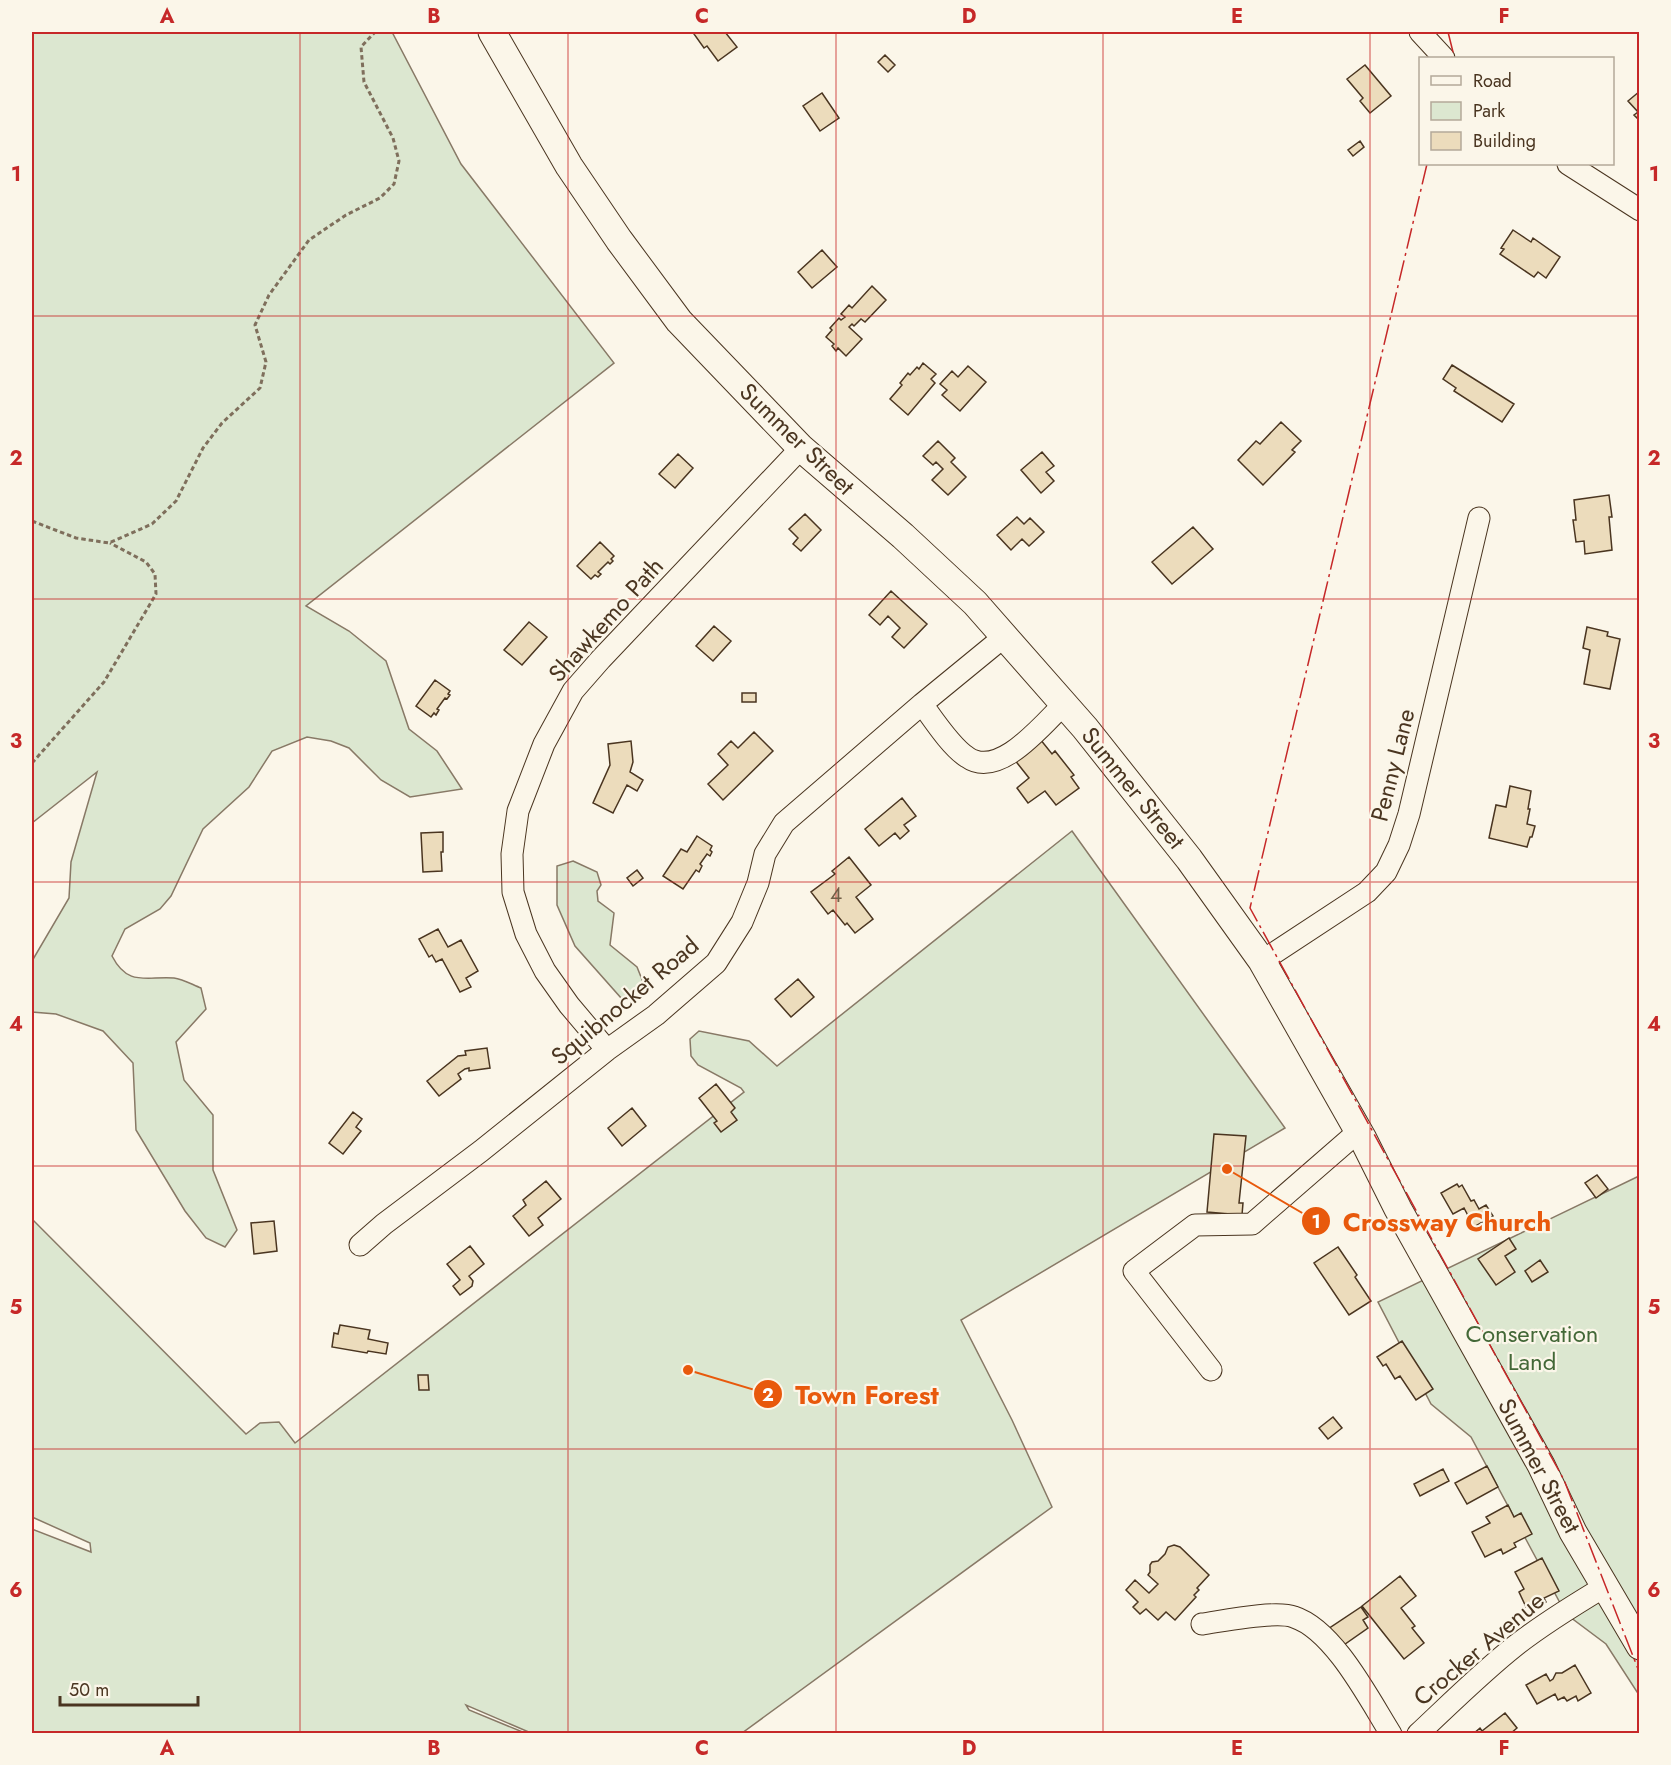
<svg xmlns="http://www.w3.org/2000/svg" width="1671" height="1765" font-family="Jost,sans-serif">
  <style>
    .green { fill: #dce7d0; stroke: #887966; stroke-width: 1.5 }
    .building { fill: #ecdcbc; stroke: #4a3520; stroke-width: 1.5 }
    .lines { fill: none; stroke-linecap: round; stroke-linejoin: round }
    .minor-casing { stroke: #4a3520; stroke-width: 23 }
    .major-casing { stroke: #4a3520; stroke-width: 29 }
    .path { stroke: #7f6f5c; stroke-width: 3; stroke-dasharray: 4.5 3; stroke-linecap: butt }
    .minor { stroke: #fbf6e9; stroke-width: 21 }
    .major { stroke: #fbf6e9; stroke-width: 27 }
    .power { stroke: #c62828; stroke-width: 1.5; stroke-dasharray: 21 4.5 3 4.5; stroke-linecap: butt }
    .grid { fill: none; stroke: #c62828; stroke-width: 1.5; stroke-opacity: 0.55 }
    .labels { text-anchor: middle; stroke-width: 4.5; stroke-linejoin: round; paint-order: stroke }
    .number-label { font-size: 21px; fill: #725f47 }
    .street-label { font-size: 24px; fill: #4a3520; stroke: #fbf6e9 }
    .park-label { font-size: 24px; fill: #436837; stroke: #fbf6e9 }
    .leader { fill: none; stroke: #e8590c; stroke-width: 2 }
    .callout-dot { fill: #e8590c; stroke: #fbf6e9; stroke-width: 2 }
    .mark-label { font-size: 18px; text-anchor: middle; font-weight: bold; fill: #fff }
    .callout-label { font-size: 26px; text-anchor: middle; font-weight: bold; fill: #e8590c; stroke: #fbf6e9; stroke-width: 4.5; stroke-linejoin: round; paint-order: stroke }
    .neatline { fill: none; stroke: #c62828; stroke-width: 2 }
    .grid-label { font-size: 20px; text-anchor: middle; font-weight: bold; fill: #c62828 }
  </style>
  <rect width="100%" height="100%" fill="#fbf6e9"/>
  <!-- green -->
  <path class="green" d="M32,32H392L461,164L614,363L306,606L349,631L386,661L409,729L437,751L462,789L410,797L381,780L349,748L331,741L307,737L272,751L249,787L203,829L171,896L160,909L125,929L112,956C128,987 146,976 174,978C183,979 193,985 201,988L206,1009L176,1042L184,1080L213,1115V1170L237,1230L225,1247L206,1238L185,1211L136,1130L133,1063L103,1031L56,1014L32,1012V961L69,898L71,862L97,772L32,823Z
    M1072,831L1285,1128L961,1320L1012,1420L1052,1507L742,1733H531L466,1705L469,1710L525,1733H32V1529L91,1552L90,1543L32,1517V1219L246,1434L260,1423L279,1422L295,1443L744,1092L741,1088L698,1065L691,1056L690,1039L699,1031L749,1041L777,1066Z
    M573,861L597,872L601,885L597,891L598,901L614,913L610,945L637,967L645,987L622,999L575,946L557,905V866Z
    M1639,1176V1695L1606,1644L1566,1614L1471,1437L1431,1404L1378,1302Z"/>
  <!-- building -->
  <path class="building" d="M697,32H725L737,47L718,61L707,46L704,48L694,34Z
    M885,55L895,65L888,72L878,62Z
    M1365,65L1391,96L1370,113L1360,101L1363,98L1347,79Z
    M1640,91V121L1634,115L1638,112L1628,101Z
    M822,93L839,118L820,131L803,106Z
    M1360,141L1364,147L1353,156L1348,150Z
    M1513,230L1531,242L1533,238L1560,257L1546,278L1538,272L1534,277L1500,254L1504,249L1501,248Z
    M822,250L837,267L812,288L798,272Z
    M872,286L886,300L865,322L861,319L854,326L852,324L849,327L862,339L846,356L838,348L836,351L832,346L834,344L826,337L832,330L830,328L839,318L841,320L845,317L841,314L849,305L852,308Z
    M923,363L936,374L931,379L935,383L908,415L890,399L902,385L900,383L908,373L910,375L917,367L919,369Z
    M1452,365L1514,404L1502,422L1454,391L1456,388L1443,379Z
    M968,366L986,382L960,411L942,395L947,390L940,384L952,371L958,377Z
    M1281,422L1301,441L1292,450L1295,452L1263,485L1238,460L1256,441L1260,444Z
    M938,441L955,458L951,462L966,477L948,495L932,480L943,469L936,462L933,465L923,456Z
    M1042,452L1054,466L1046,472L1054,481L1041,493L1021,470Z
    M678,454L693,468L675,488L659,474Z
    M1609,495L1612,517H1609L1612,550L1585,554L1584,541L1576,542L1573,520H1576L1574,500Z
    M805,514L821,530L801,551L793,544L798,538L789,529Z
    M1017,517L1024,524L1030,518L1044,532L1029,546L1022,539L1011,550L997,535Z
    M1193,527L1213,549L1172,584L1152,562Z
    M600,542L614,556L611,559L613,561L610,564L608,562L598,572L601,574L598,577L595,575L591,579L577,566Z
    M891,591L927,624L904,648L892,637L900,628L888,616L880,625L869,615Z
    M529,622L547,637L522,665L504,650Z
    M714,626L731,641L713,661L696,646Z
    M1587,627L1608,632L1607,636L1620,639L1610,689L1584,684L1590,650L1583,648Z
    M435,680L450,691L448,694L450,695L447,699L445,698L437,709L439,710L436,715L434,713L431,717L416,706Z
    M742,693H756V702H742Z
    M754,732L773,751L723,800L708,784L728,765L718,754L731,741L738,748Z
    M1040,739L1052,754L1055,751L1074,775L1071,777L1079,788L1056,805L1045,791L1028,803L1017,788L1029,778L1014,759Z
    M631,741L633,762L630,772L643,780L637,791L627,785L613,813L593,803L610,765L608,744Z
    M1510,786L1531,791L1528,809H1530L1527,824L1535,826L1532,837H1530L1527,847L1489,838L1496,805L1506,807Z
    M902,798L916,816L904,825L909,831L900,839L895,833L879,846L865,829Z
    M443,832V852H441L442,871L423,872L421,833Z
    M697,836L712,846L710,850L712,852L710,856L707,854L700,864L702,866L699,872L696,870L683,889L663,876L681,849L687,852Z
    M849,857L871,885L856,897L873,919L855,933L847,923L845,925L833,910L828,914L811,892L835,874L832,871Z
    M637,870L643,878L633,886L627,878Z
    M438,929L448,947L461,940L478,971L466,978L471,987L460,992L442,959L436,962L432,955L429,957L419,939Z
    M798,979L814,997L791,1017L775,999Z
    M487,1048L490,1068L469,1071V1068L465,1069L458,1074L461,1079L439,1096L427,1081L458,1056L466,1055L465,1051Z
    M716,1084L735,1108L731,1112L737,1120L721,1132L714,1123L717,1121L699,1098Z
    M632,1108L646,1126L622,1146L608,1128Z
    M353,1112L362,1119L356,1127L361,1131L343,1154L329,1143Z
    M1214,1134L1246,1136L1239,1203H1243L1242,1215L1207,1212Z
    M1597,1175L1608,1189L1596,1198L1585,1183Z
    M546,1181L561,1199L538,1218L543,1225L529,1236L513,1216L526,1205L523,1200Z
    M1457,1184L1459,1187L1462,1185L1471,1201L1474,1200L1479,1209L1486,1205L1493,1216L1474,1227L1464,1208L1453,1214L1441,1193Z
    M274,1221L277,1251L254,1254L251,1223Z
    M1509,1238L1516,1249L1505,1256L1515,1272L1496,1285L1478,1259Z
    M470,1246L484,1264L469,1276L473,1281L472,1286L460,1295L453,1286L460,1280L447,1264Z
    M1338,1247L1357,1275L1355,1277L1371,1301L1349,1315L1314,1263Z
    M1540,1260L1548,1272L1532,1282L1525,1271Z
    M340,1325L370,1330L368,1339L388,1343L386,1354L368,1351L367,1353L332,1347L334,1333L338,1334Z
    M1402,1341L1433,1389L1416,1400L1400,1376L1395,1379L1386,1364L1383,1366L1377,1357Z
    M418,1375H428L429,1390H419Z
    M1333,1417L1342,1428L1328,1439L1319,1428Z
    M1487,1466L1498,1487L1467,1504L1455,1483Z
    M1443,1469L1449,1481L1420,1496L1414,1484Z
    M1508,1505L1514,1517L1521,1513L1532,1534L1514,1543L1516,1547L1503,1554L1501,1549L1485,1557L1472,1532L1490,1523L1486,1517Z
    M1174,1545L1180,1547L1209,1575L1197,1588L1199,1590L1194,1595L1196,1597L1175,1620L1166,1612L1158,1620L1146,1609L1140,1614L1133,1607L1138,1602L1126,1590L1135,1580L1149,1593L1158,1584L1148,1575L1150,1572V1565L1152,1562L1158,1561L1165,1554L1168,1547Z
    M1542,1558L1559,1591L1544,1598L1546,1602L1534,1609L1531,1604L1526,1607L1519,1592L1524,1589L1515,1572Z
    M1400,1576L1416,1596L1401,1608L1415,1626L1412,1628L1424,1643L1404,1659L1362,1606Z
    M1361,1607L1368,1617L1363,1620L1368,1628L1338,1649L1325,1631Z
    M1575,1665L1591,1693L1578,1701L1576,1696L1567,1701L1564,1697L1558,1700L1555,1694L1537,1704L1526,1685L1546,1674L1550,1681L1553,1679L1556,1673H1562Z
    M1505,1713L1517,1728L1510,1734H1473L1480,1728L1482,1731Z"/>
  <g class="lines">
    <defs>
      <path id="minor" d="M1420,32L1444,58
        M1568,164L1640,210
        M922,704C933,719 951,747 967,757C999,780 1043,724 1064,704
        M1262,961L1367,892L1386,872L1399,845L1409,814L1479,518
        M607,1050L569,1005L545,971L526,934L513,892L512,854L518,811L544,744L573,691L601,659L801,448
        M360,1245L384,1224L481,1151L607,1050L656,1015L716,963L742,922L758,883L765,854L784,823L922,704L1005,636
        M1211,1370L1134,1271L1195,1225L1252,1224L1359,1131
        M1202,1624C1223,1621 1276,1610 1294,1617C1334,1630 1369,1699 1391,1734
        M1418,1734C1450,1704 1481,1673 1515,1646C1543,1624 1574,1605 1604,1587"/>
      <path id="major" d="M492,32L569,166L619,240L679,321L801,448L903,536L975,603L1085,728L1189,859L1262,961L1363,1139L1398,1209L1541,1465L1573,1532L1640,1646"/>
    </defs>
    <!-- minor casing -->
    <use href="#minor" class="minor-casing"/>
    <!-- major casing -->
    <use href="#major" class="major-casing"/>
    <!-- path -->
    <path class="path" d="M32,521L76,538L109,543L152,524L176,501L203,448L222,423L260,388L266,362L255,325L269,295L309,240L346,215L380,198L394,184L399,161L393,138L364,82L361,47L375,32
      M32,763L104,682L156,594L155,574L146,562L110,543"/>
    <!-- minor -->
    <use href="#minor" class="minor"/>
    <!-- major -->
    <use href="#major" class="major"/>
    <!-- power -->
    <path class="power" d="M1448,32L1453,52L1452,58
      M1427,164L1250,908L1564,1480L1640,1674"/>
  </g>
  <!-- grid -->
  <path class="grid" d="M300,32V1734M568,32V1734M836,32V1734M1103,32V1734M1370,32V1734M32,316H1640M32,599H1640M32,882H1640M32,1166H1640M32,1449H1640"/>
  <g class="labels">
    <!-- number labels -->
    <g class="number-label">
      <text x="836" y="902">4</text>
    </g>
    <!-- street labels -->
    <g class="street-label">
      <text transform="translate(797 439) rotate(44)" y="8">Summer Street</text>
      <text transform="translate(606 620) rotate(-48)" y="8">Shawkemo Path</text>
      <text transform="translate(1393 765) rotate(-76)" y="8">Penny Lane</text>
      <text transform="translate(1133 788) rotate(51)" y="8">Summer Street</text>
      <text transform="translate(625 1001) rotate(-40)" y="8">Squibnocket Road</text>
      <text transform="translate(1539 1466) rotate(62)" y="8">Summer Street</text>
      <text transform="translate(1479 1649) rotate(-40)" y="8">Crocker Avenue</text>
    </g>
    <!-- park labels -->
    <g class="park-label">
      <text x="1532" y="1342">Conservation<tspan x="1532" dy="28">Land</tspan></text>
    </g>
  </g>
  <!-- callouts -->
  <path class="leader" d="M1227 1169L1316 1221M688 1370L768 1394"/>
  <g class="callout-dot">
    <circle cx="1227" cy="1169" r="6"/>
    <circle cx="688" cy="1370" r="6"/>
    <circle cx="1316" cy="1221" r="15"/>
    <circle cx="768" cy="1394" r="15"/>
  </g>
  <g class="mark-label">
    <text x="1316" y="1228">1</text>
    <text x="768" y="1401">2</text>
  </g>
  <g class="callout-label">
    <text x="1447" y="1231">Crossway Church</text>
    <text x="867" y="1404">Town Forest</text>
  </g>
  <!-- border -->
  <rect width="1671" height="1765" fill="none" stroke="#fbf6e9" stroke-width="66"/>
  <!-- legend -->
  <rect x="1419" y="57" width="195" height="108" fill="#fbf6e9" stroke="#b4a999" stroke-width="1.5"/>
  <rect x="1431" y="76" width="30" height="9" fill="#fbf6e9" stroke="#b4a999" stroke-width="1.5"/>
  <text x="1473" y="87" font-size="18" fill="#4a3520">Road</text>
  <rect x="1431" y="102" width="30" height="18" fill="#dce7d0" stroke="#b4a999" stroke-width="1.5"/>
  <text x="1473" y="117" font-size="18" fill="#4a3520">Park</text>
  <rect x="1431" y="132" width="30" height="18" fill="#ecdcbc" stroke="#b4a999" stroke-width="1.5"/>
  <text x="1473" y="147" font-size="18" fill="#4a3520">Building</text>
  <!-- scale -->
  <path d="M60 1696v9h138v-9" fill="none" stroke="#4a3520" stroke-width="3"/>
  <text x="69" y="1696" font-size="18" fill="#4a3520" stroke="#fbf6e9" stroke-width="4.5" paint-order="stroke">50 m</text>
  <rect x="33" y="33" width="1605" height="1699" class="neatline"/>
  <g class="grid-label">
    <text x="167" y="23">A</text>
    <text x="434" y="23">B</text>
    <text x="702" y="23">C</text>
    <text x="969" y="23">D</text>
    <text x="1237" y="23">E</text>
    <text x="1504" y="23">F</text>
    <text x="16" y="181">1</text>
    <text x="1654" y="181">1</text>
    <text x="16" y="465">2</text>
    <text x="1654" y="465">2</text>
    <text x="16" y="748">3</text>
    <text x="1654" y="748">3</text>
    <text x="16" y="1031">4</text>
    <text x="1654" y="1031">4</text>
    <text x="16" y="1314">5</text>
    <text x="1654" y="1314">5</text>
    <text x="16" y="1597">6</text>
    <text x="1654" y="1597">6</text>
    <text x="167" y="1755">A</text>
    <text x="434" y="1755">B</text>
    <text x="702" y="1755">C</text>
    <text x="969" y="1755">D</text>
    <text x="1237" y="1755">E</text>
    <text x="1504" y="1755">F</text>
  </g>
</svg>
